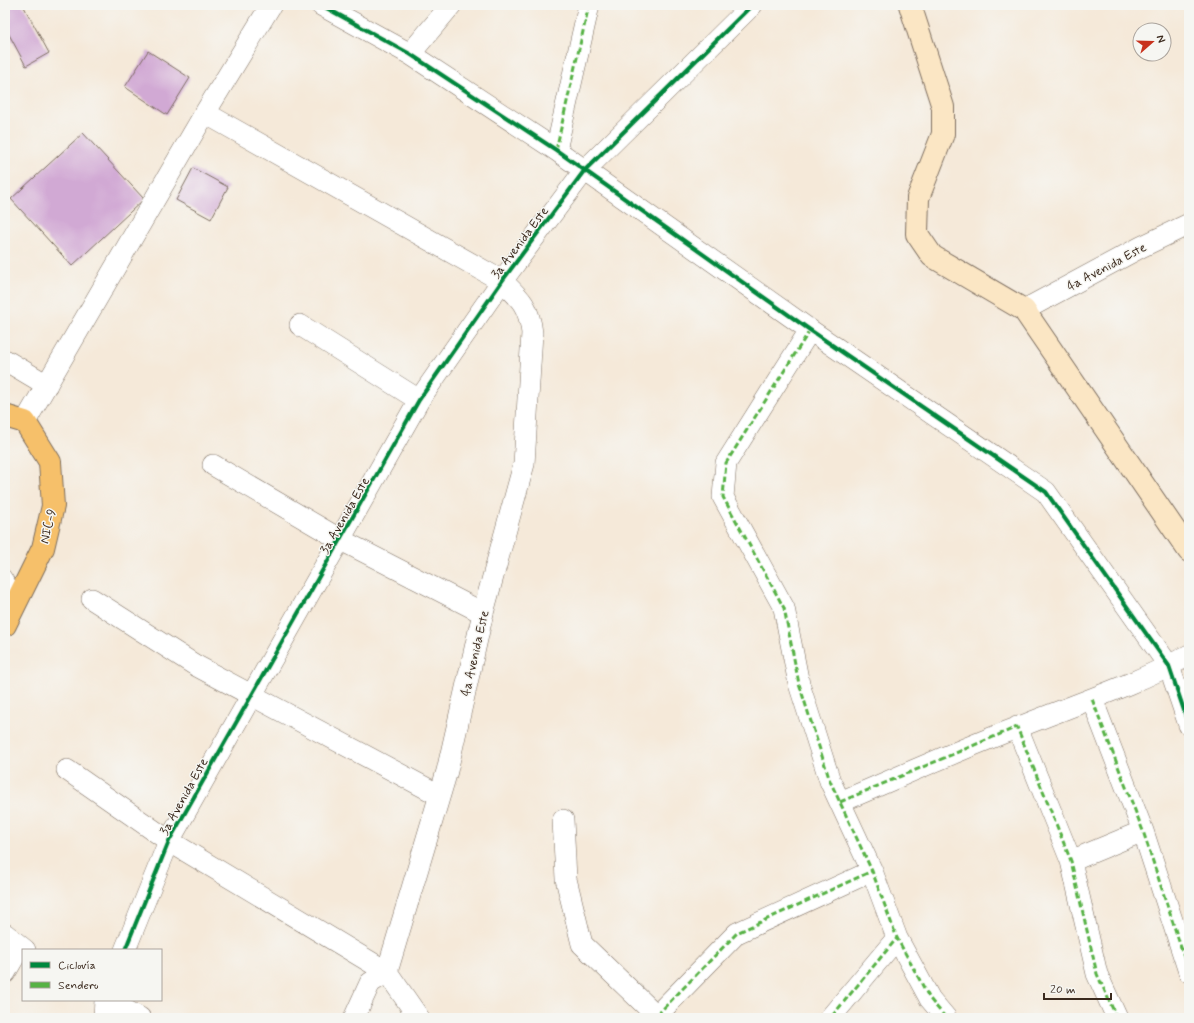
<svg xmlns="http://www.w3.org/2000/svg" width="1194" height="1023" font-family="Mynerve,sans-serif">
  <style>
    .building { fill: #d1a9d4 }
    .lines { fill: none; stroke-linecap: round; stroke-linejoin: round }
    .service-casing { stroke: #7c6d5f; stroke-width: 12 }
    .minor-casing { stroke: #7c6d5f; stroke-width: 22 }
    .secondary-casing { stroke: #7c6d5f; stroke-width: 24 }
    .primary-casing { stroke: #7c6d5f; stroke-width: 24 }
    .service { stroke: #fff; stroke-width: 11 }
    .minor { stroke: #fff; stroke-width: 21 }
    .secondary { stroke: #fbe6c4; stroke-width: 22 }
    .primary { stroke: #f6c06b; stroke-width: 22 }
    .quiet { stroke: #57b245; stroke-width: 3; stroke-dasharray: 6 3; stroke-linecap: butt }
    .cycleway-casing { stroke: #f6f6f2; stroke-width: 6 }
    .cycleway { stroke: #00873e; stroke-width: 4 }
    .labels { text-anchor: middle; stroke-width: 3; stroke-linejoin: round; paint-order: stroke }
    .street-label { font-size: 13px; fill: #3b2a1e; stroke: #f6f6f2 }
  </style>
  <rect width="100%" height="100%" fill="#f6f6f2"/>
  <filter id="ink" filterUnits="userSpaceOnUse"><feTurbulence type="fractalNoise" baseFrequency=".025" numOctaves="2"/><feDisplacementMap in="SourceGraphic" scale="8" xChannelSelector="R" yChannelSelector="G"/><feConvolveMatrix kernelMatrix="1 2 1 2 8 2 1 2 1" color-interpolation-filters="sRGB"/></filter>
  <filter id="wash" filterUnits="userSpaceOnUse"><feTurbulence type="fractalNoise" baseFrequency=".012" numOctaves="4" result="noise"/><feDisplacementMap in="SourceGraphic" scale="16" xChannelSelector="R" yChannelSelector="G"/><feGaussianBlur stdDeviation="0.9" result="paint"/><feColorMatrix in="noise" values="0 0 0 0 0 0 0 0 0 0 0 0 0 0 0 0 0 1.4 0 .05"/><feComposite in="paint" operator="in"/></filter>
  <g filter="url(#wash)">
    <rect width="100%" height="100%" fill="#f5e9d9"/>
    <g id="blocks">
      <!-- building -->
      <path class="building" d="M5,5H23L49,53L26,66L5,27Z
        M148,51L190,78L167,115L125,87Z
        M83,133L144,199L72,266L11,199Z
        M193,168L228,187L211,219L176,200Z"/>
    </g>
  </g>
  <g filter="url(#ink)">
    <use href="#blocks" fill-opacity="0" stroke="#7c6d5f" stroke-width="1"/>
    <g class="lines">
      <defs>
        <path id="service" d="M5,575L19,596"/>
        <path id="minor" d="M321,5L410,54L556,150L810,330L1046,492L1169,666L1189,725
          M410,54L451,5
          M205,113L502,281C521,299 529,306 532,333L524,464L483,613L447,771L387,972L370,983L354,1018
          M556,150L589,5
          M1024,310L1141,247L1189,224
          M300,325L419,400
          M810,330L726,463L723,497L784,608L799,684L830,781L872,871L897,938L930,999L946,1018
          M5,360L47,385
          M25,422L205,113L271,5
          M213,465L341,540L483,613
          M92,599L195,665L439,795
          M1092,699L1143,831L1189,972
          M1017,727L1071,861L1097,974L1117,1018
          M67,770L169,841L387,972L419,1018
          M840,802C899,777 958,750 1019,727C1076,704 1135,685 1189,655
          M563,820L566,879L582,944L659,1018
          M1071,861L1143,831
          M5,934L25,950
          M125,950L169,841L419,400L502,281L584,171L752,5
          M5,973L20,947
          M107,1000L140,1018
          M657,1015L737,933L872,871
          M104,1018L105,1000
          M830,1018L897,938"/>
        <path id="secondary" d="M910,5L943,107V134L918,198L917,234L932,256L1024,310L1189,551"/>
        <path id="primary" d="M5,416L25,422L50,462L53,506L43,548L5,625"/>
      </defs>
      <!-- service casing -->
      <use href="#service" class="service-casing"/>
      <!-- minor casing -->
      <use href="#minor" class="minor-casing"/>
      <!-- secondary casing -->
      <use href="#secondary" class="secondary-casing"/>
      <!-- primary casing -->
      <use href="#primary" class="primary-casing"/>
      <!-- service -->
      <use href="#service" class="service"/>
      <!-- minor -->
      <use href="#minor" class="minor"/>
      <!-- secondary -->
      <use href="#secondary" class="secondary"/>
      <!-- primary -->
      <use href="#primary" class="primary"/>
      <!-- quiet -->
      <path class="quiet" d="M556,150L589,5
        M810,330L726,463L723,497L784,608L799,684L830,781L872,871L897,938L930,999L946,1018
        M1092,699L1143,831L1189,972
        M840,802L1017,727L1071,861L1097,974L1117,1018
        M657,1015L737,933L872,871
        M832,1016L897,938"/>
      <defs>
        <path id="cycleway" d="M321,5L410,54L556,150L810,330L1046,492L1169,666L1189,725
          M125,950L169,841L419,400L502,281L584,171L752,5"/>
      </defs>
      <!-- cycleway casing -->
      <use href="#cycleway" class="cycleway-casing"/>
      <!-- cycleway -->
      <use href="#cycleway" class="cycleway"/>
    </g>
  </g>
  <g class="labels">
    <!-- street labels -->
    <g class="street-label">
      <text transform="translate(519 242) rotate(-53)" y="5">3a Avenida Este</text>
      <text transform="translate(1106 266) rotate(-28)" y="5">4a Avenida Este</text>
      <text transform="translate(344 515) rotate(-60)" y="5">3a Avenida Este</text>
      <text transform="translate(47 526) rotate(-77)" y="5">NIC-9</text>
      <text transform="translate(474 653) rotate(-77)" y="5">4a Avenida Este</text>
      <text transform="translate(183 796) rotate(-61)" y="5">3a Avenida Este</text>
    </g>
  </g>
  <!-- margin -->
  <rect width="1194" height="1023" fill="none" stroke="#f6f6f2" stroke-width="20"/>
  <!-- legend -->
  <rect x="22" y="949" width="140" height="52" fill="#f6f6f2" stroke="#aba49d"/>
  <rect x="30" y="962" width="20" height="6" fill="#00873e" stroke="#aba49d"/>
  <text x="58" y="969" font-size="12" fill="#3b2a1e">Ciclovía</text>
  <rect x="30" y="982" width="20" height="6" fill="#57b245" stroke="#aba49d"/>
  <text x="58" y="989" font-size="12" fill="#3b2a1e">Sendero</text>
  <!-- north arrow -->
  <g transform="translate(1152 42) rotate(70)"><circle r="19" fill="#f6f6f2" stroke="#aba49d"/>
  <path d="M0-3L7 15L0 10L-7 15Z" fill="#c8321e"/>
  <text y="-6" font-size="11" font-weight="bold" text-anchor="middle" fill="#3b2a1e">N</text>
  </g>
  <!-- scale -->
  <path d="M1044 993v6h67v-6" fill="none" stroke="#3b2a1e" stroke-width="2"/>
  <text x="1050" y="993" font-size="12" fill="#3b2a1e" stroke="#f6f6f2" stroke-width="3" paint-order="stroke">20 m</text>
</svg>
